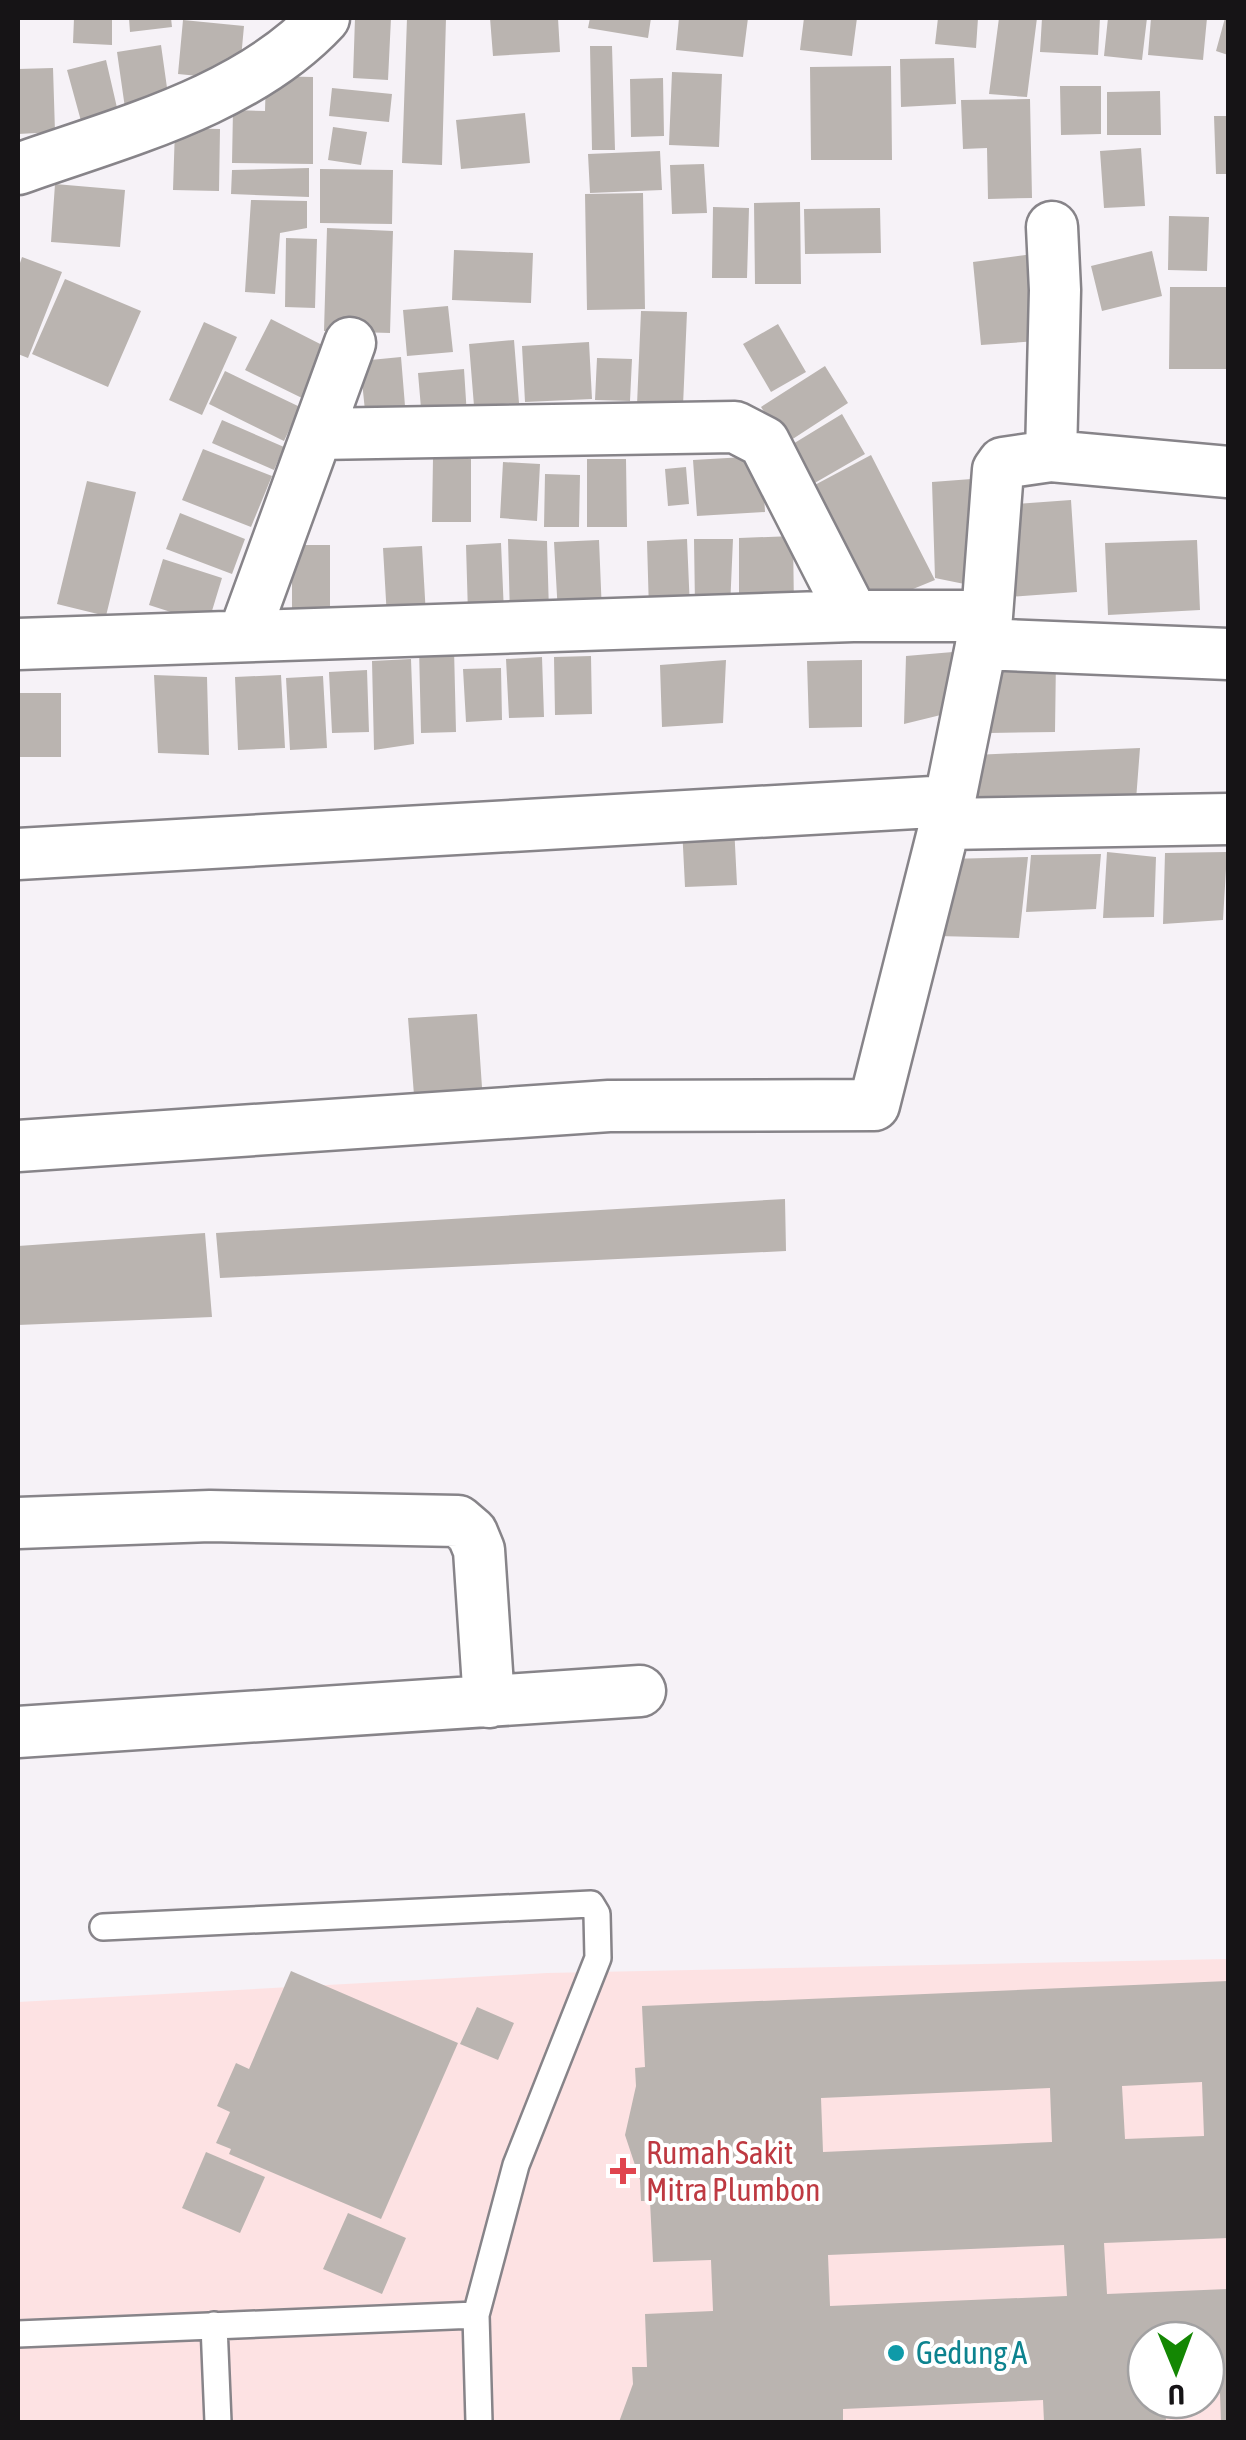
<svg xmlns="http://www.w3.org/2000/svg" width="1246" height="2440" font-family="'Asap Condensed',sans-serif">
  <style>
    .medical { fill: #fde2e3; fill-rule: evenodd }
    .building { fill: #bab4b0; fill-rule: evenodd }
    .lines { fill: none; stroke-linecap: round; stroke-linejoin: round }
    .service-casing { stroke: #878489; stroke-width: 30 }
    .minor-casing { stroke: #878489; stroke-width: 55 }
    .service { stroke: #fff; stroke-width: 25 }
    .minor { stroke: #fff; stroke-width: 50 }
    .health-dot { fill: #e0444e; stroke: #fff; stroke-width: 4 }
    .culture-dot { fill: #0f9aa8; stroke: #fff; stroke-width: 4 }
    .labels { text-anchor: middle; stroke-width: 8; stroke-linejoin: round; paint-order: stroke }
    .health-label { font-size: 32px; fill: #be3a42; stroke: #fff; text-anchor: start }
    .culture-label { font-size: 32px; fill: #0d838f; stroke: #fff; text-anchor: start }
  </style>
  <rect width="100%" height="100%" fill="#f6f2f7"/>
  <!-- medical -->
  <path class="medical" d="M1228,1959V2422H18V2002L547,1973ZM1146,2340H1206V2400H1146Z"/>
  <!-- building -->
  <path class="building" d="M74,18H112V45L73,43Z
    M129,18H171L172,27L130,32Z
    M355,18H391L388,80L353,78Z
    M407,18H446L442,165L402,163Z
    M490,18H558L560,52L493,56Z
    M590,18H651L648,38L588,28Z
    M679,18H748L743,57L676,50Z
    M804,18H857L852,56L800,50Z
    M938,18H978L976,48L935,44Z
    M999,18H1037L1027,97L989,94Z
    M1042,18H1100L1098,55L1040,52Z
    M1108,18H1147L1142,60L1104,56Z
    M1151,18H1207L1203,60L1148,55Z
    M1225,18H1228V55L1216,51Z
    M183,20L244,26L239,80L178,74Z
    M161,45L169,102L125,108L117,52Z
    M590,46H612L615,150H592Z
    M954,58L956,104L901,107L900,59Z
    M106,60L118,112L81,121L67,70Z
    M891,66L892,160H811L810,67Z
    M53,68L55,132L18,134V69Z
    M672,72L722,74L719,147L669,145Z
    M266,76L313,77V164L232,163L233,110L265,111Z
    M663,78L664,136L631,137L630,79Z
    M1060,86H1101V134L1061,135Z
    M332,88L392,94L389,122L329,116Z
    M1160,91L1161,135H1107V92Z
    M1030,99L1032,198L988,199L987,148L963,149L961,100Z
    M525,113L530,163L461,169L456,120Z
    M1214,116H1228V174H1216Z
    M333,127L367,132L361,165L328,160Z
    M175,128L220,129L219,191L173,190Z
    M1141,148L1145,206L1104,208L1100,151Z
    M660,151L662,190L590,193L588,154Z
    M704,164L707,213L672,214L670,165Z
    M309,168V197L231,194L232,170Z
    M320,169L393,170L392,224L320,223Z
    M55,184L125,190L120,247L51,242Z
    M643,193L645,309L587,310L585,194Z
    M251,200L307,201V228L280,233L275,294L245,292Z
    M800,202L801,284H755L754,203Z
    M713,207L749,208L747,278H712Z
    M880,208L881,253L805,254L804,209Z
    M1169,216L1209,217L1207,271L1168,270Z
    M327,228L393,231L390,333L324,331Z
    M286,238L317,239L315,308L285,307Z
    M454,250L533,253L531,303L452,300Z
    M1152,251L1162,296L1102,311L1091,266Z
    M1033,254L1038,341L981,345L973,262Z
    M22,257L62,272L28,358L18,354V269Z
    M65,279L141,311L108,387L32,354Z
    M1170,287H1228V369H1169Z
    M448,306L453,352L407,356L403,310Z
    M641,311L687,312L683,406L637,405Z
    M271,319L332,350L306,400L245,370Z
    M204,322L237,337L202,415L169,400Z
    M778,324L806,372L771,392L743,344Z
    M514,340L519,403L474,406L469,344Z
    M589,342L592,399L525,402L522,346Z
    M401,357L406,418L366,421L360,361Z
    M597,358L632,359L630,401L595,400Z
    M825,366L848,403L785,444L761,407Z
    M464,369L467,416L422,420L418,373Z
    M225,371L300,407L284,441L209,404Z
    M842,414L865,454L806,488L783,450Z
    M222,420L284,447L274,470L212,443Z
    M203,449L272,476L251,527L182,500Z
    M871,455L935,580L874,605L811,487Z
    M762,456L765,512L697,516L693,460Z
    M433,458L471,459V522H432Z
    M587,459H626L627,527H587Z
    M503,462L540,464L537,521L500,518Z
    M686,467L689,504L668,506L665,469Z
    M545,474L580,475L579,527H544Z
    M985,478L984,588L935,578L932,482Z
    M87,481L136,492L106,616L57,604Z
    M1071,500L1077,592L1008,597L1002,505Z
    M180,513L245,539L232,574L166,549Z
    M793,536L794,610H739V538Z
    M508,539L547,541L549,613L510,616Z
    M687,539L690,609L649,611L647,541Z
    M694,539H733L730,608L695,606Z
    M599,540L602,613L558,614L554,542Z
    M1197,540L1200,610L1108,615L1105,543Z
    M501,543L504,613L468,614L466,545Z
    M292,545H330V609H292Z
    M422,546L426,616L387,618L383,548Z
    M163,559L222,578L208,624L149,605Z
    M419,648H454L456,732L421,733Z
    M953,652V712L904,724L906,656Z
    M591,656L592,714L555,715L554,657Z
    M542,657L544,717L509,718L506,659Z
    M988,657H1056L1055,732L989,733Z
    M411,659L414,744L374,750L372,661Z
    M726,660L723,723L662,727L660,665Z
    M862,660V727L809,728L807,661Z
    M501,668L502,720L466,722L463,669Z
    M367,670L369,732L332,733L329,672Z
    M154,675L207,677L209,755L158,753Z
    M281,675L285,748L238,750L235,677Z
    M323,676L327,748L290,750L286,678Z
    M18,693H61V757H18Z
    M1140,748L1135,813L965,817L973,755Z
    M734,825L737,885L685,887L682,827Z
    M1107,852L1156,857L1154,917L1103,918Z
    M1227,852L1223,920L1163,924L1165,853Z
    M1101,854L1096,909L1026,912L1031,855Z
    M1028,857L1019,938L937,936L947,859Z
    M477,1014L483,1102L415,1108L408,1018Z
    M785,1199L786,1251L220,1278L216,1233Z
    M205,1233L212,1317L18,1325V1246Z
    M291,1971L458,2043L381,2219L229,2154L231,2149L216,2143L230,2112L217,2106L236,2063L249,2069Z
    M1228,1981V2238L1104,2243L1107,2294L1228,2289V2422H1221L1220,2393L1206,2394V2340H1146V2400H1165L1166,2422H1044L1043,2400L843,2409V2422H619L633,2384L632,2367H647L645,2314L713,2311L711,2260L653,2262L650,2201H641L640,2180L625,2135L636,2086L635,2068L645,2067L642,2006ZM1202,2082L1204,2136L1125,2139L1122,2086ZM1050,2088L1052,2142L823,2152L821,2098ZM1064,2245L1067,2296L830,2306L828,2255Z
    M477,2007L514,2023L498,2060L460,2044Z
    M206,2152L265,2177L240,2233L182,2208Z
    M348,2213L406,2238L382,2294L323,2269Z"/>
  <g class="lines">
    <defs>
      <path id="service" d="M103,1927L591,1904L597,1914L598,1958L516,2165L476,2315
        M214,2325L218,2422
        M18,2334L476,2315L479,2422"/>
      <path id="minor" d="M18,169C122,132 247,101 324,18
        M317,434L735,427L764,442L853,616
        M1051,456L1055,290L1052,227
        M244,634L350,343
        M18,644L853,616H987
        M981,644L1228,654
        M945,824L1228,819
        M18,854L950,801
        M18,1146L609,1106L874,1105L945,824L987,616L998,470L1003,463L1051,456L1228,472
        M18,1523L210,1516L458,1521L472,1533L479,1550L489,1702
        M18,1732L640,1691"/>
    </defs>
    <!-- service casing -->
    <use href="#service" class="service-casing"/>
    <!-- minor casing -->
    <use href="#minor" class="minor-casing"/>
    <!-- service -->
    <use href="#service" class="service"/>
    <!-- minor -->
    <use href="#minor" class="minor"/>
  </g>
  <!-- markers -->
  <path class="health-dot" d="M618 2156h10v10h10v10h-10v10h-10v-10h-10v-10h10z"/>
  <circle class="culture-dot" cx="896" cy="2353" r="10"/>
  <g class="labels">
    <!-- health labels -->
    <g class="health-label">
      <text x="646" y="2164">Rumah Sakit<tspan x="646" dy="37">Mitra Plumbon</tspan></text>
    </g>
    <!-- culture labels -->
    <g class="culture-label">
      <text x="916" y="2364">Gedung A</text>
    </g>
  </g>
  <!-- border -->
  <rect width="1246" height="2440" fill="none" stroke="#161416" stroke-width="40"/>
  <!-- north arrow -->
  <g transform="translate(1176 2370) rotate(179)"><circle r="48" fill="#ffffff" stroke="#a2a1a2" stroke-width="2.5"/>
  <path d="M0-8L18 38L0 25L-18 38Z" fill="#148703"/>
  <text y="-15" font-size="28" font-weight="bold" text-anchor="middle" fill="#161416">U</text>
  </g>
</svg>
